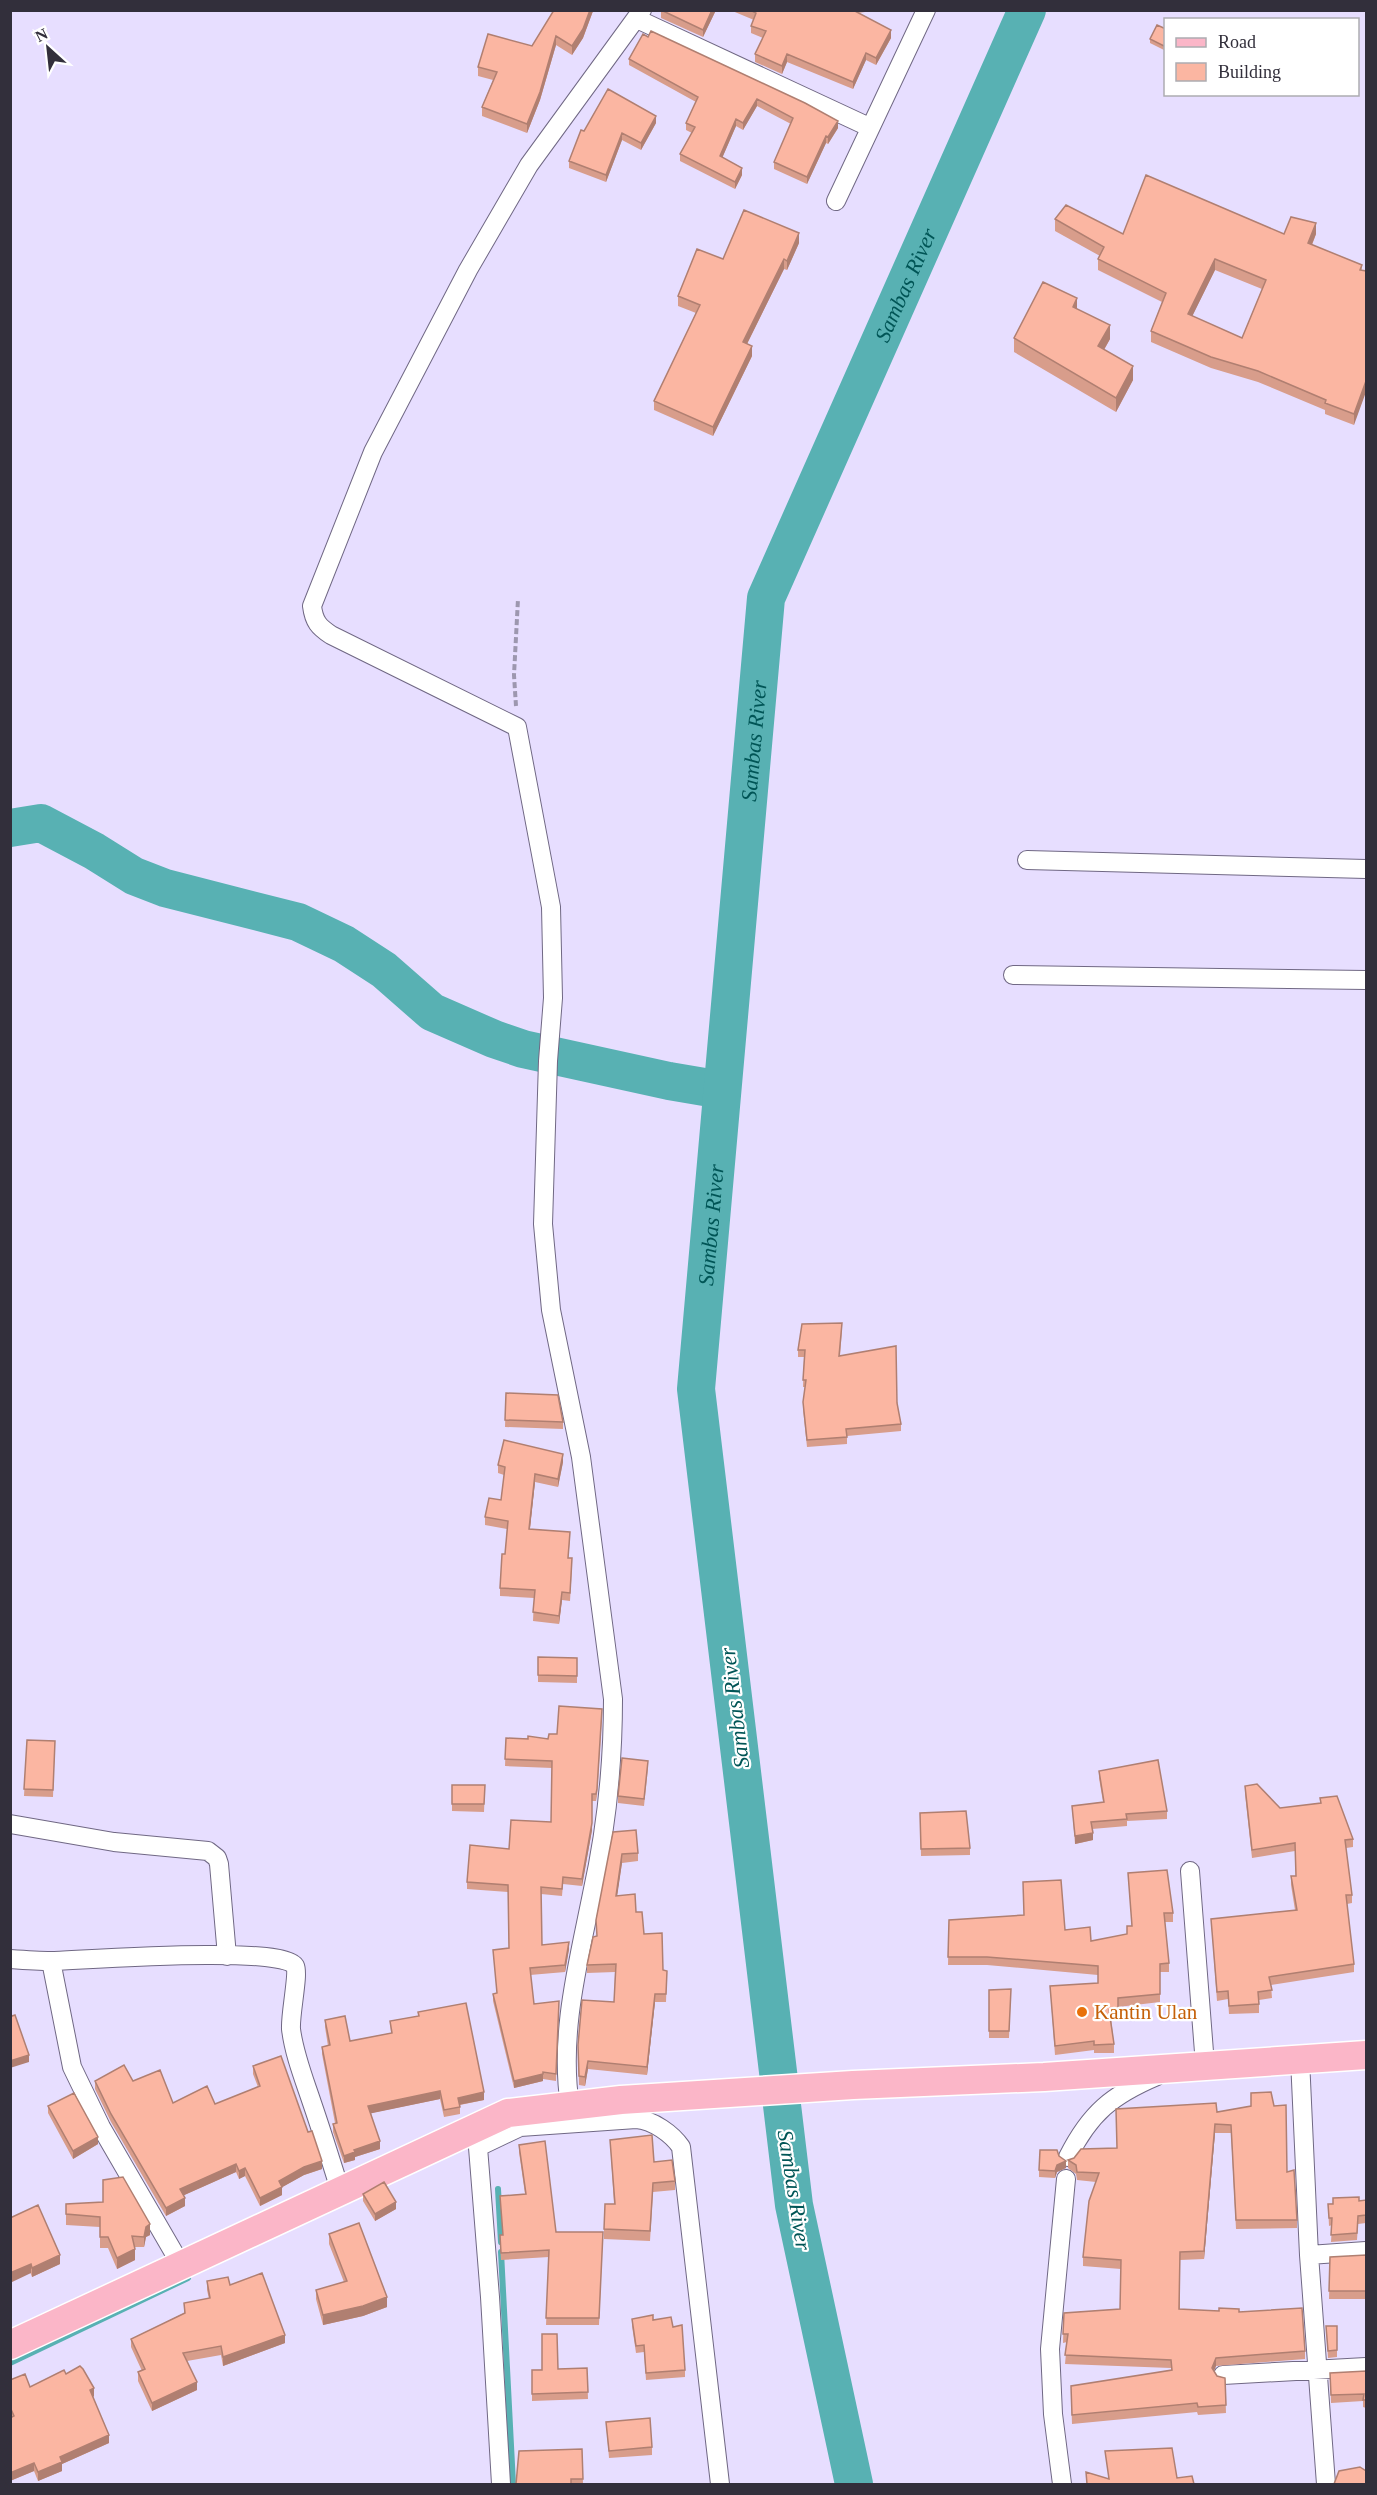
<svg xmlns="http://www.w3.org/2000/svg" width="1377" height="2495" font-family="Georgia,serif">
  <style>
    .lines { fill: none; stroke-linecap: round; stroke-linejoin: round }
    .stream { stroke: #58b1b3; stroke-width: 6 }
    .river { stroke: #58b1b3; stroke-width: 38 }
    .minor-casing { stroke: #706884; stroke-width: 20 }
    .primary-casing { stroke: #fff; stroke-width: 31 }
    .path { stroke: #9d97af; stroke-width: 4; stroke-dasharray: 6 3; stroke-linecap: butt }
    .minor { stroke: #fff; stroke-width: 18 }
    .primary { stroke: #fbb6c8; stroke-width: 28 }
    .wall { fill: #d89d8b; fill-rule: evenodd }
    .shaded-wall { fill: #b07f71 }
    .building { fill: #fbb6a2; stroke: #b07f71; stroke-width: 1.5; fill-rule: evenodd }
    .food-dot { fill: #e8710a; stroke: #fff; stroke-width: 2 }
    .labels { text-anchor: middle; stroke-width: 4.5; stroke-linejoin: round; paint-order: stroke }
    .food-label { font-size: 21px; fill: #c56008; stroke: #fff; text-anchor: start }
    .water-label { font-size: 22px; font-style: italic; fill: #005556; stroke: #fff }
  </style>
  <rect width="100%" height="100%" fill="#e7deff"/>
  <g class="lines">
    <!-- stream -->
    <path class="stream" d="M498,2189L501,2242
      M501,2252L513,2484
      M10,2363L188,2278"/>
    <!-- river -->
    <g class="river">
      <path d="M10,828L41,823L94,851L134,876L165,888L298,922L344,944L384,970L432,1012L494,1039L523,1049L669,1081L722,1090"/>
      <path id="s1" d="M854,2484L794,2205L696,1389L766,598L1027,10"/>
    </g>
    <defs>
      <path id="minor" d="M637,19L869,127
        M836,201L926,10
        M1027,860L1366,869
        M1013,975L1366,980
        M10,1824L114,1842L208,1851L217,1858L219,1864L227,1956
        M1190,1871L1205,2065
        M10,1959C24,1960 38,1961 51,1961C83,1960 283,1945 295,1966C299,1974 290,2014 291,2029C294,2054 304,2079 312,2103C322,2132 331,2161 340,2190
        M51,1961L72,2067L101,2127L181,2265
        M1300,2059L1309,2255
        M570,2106C559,2035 578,1964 592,1894C606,1831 613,1764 613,1699L581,1457L551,1310L543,1224L548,1061L553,998L551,907L517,727L331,635C319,627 314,622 312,606L373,452L468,270L529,165L642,10
        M477,2135L490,2297L501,2484
        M478,2147L520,2127L636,2119C653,2120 672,2134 681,2147L720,2484
        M1068,2157C1090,2113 1112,2095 1157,2076
        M1223,2375L1366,2367
        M1062,2484L1053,2414L1050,2349L1066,2179
        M1326,2484L1309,2255L1366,2251"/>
      <path id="primary" d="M10,2345L508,2113L621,2100L853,2085L1044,2077L1366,2055"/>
    </defs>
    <!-- minor casing -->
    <use href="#minor" class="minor-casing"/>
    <!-- primary casing -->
    <use href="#primary" class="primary-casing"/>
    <!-- path -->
    <path class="path" d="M516,706L514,675L518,599"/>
    <!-- minor -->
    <use href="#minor" class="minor"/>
    <!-- primary -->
    <use href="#primary" class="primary"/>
  </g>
  <!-- wall -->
  <path class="wall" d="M554,10H593V11L583,38L572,55L556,45L540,100L527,133L482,116V107L493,80L478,76V67L532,46Z
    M661,10H716L703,37L661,18Z
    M730,10H879L858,13L891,38L876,65L866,60L853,89L787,62L782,74L755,62V54L763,38L751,33V26L754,20Z
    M1166,29L1164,50L1150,43V39Z
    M643,34L838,128L828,144L826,143L807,184L774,169V162L791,124L757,106L743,130L736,126L722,158L742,175L735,189L680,161V154L692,133L686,130V123L696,102L629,65V59Z
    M656,123L641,150L622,140L606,182L569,168V161L584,131Z
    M1055,219L1123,234H1316L1312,245L1362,265L1354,425L1325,414V410L1258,382L1211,368L1151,342V331L1162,302L1098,270V259L1100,256L1055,231ZM1215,270L1262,289L1242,338L1192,316Z
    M1366,221V235L1365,234V224Z
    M799,243L787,270L784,269L747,344L752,356L713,436L654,410V401L696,313L678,306V296L723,259Z
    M1077,309L1110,339L1104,350L1133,380L1116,412L1014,352V338Z
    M842,1330L840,1356L897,1403L901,1424V1431L847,1436V1444L807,1447L803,1409L805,1387H803L804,1357H798V1350Z
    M506,1393L563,1422V1429L505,1427Z
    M563,1462L558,1487L535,1482L530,1529L570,1540L568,1558L572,1567L570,1601L562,1600L559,1624L533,1621L534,1598L500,1596V1588L505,1554L507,1529L485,1525V1517L501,1500L504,1475L498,1473V1465Z
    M538,1657L577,1658V1683L538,1682Z
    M602,1716L597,1796L596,1801H592V1830L582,1886L563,1884L562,1896L541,1894L542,1945L569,1949L565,1972L530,1975L534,2004L559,2001L556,2081L543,2079V2081L514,2088L493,2001V1994H497L493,1950L509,1948L508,1892L467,1889V1882L509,1849L551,1822L552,1768L505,1766L506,1738L548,1739L557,1734Z
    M27,1740L55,1741L53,1797L24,1796Z
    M648,1768L644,1806L618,1803V1796Z
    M1099,1771L1167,1811V1819L1127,1821V1826L1092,1829L1093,1840L1075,1844L1072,1806L1103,1802L1099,1778Z
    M452,1785H485L484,1812L452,1811Z
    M1245,1786L1280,1808L1320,1803V1798L1353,1839V1847L1346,1848L1352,1895V1903L1347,1904L1354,1964V1972L1271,1985L1272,1998L1259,2000V2013L1229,2014L1228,1999L1217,2001L1211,1919L1295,1910L1291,1885V1876H1296L1295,1851L1252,1858L1245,1794Z
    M920,1813L970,1848V1855L921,1856Z
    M613,1832L638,1853V1861L622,1863L617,1895L636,1912L644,1934L663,1970L667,1971L666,2002H655L647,2075L588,2069L585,2086L579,2085L578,2045L614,2002L615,1972L587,1973V1965L597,1936L596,1920Z
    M1128,1873L1173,1913V1922H1165L1169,1963V1972H1160V2002L1118,2007V2018H1111L1114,2044V2053H1094V2050L1055,2055L1050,1986L1098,1983V1975L987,1965H948L949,1920L1065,1930L1091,1941L1127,1934L1132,1926Z
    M1011,1989L1009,2038H989V1990Z
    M418,2012L484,2100L460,2105V2114L444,2117L440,2099L371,2113L380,2149L355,2157V2160L344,2163L333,2132V2124L335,2123L322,2054V2047L328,2046L325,2027V2020L350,2041L391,2033L390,2021L418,2016Z
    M253,2066L308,2132L322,2169L304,2175L282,2187V2195L260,2206L245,2176L239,2179L236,2172L184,2195L185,2206L166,2216L111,2122L95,2089V2081L173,2103L215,2104L258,2087L253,2074Z
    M48,2106L98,2144L73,2159L48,2113Z
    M1217,2112L1287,2172L1297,2220V2228L1236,2229L1231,2133H1215L1204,2259L1180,2260V2309L1239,2312L1305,2351V2359L1216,2366L1214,2371L1217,2376L1225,2378L1226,2413L1198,2415L1197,2412L1072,2424L1071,2394L1171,2370V2368L1065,2364L1067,2342L1063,2343L1064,2313L1120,2309L1121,2269L1083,2266V2257L1096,2182L1077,2180L1076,2174L1068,2168V2160L1117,2148Z
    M610,2140L654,2162L675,2181V2190L653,2192L650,2241L604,2239V2229L614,2204Z
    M519,2145L556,2232H603L599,2325H546L549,2257L501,2260L500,2242L503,2235L500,2196L525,2194L519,2152Z
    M1059,2156L1066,2168L1057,2172L1055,2178L1039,2177V2170Z
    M363,2194L396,2209L375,2221L363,2201Z
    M1366,2200V2223L1358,2224L1357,2240L1331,2242L1332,2225L1329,2226L1328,2204Z
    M66,2204L150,2235L146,2237L144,2247H135V2260L117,2269L108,2248H100V2227L66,2225Z
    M10,2218L60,2264L32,2277Z
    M329,2234L387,2307L363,2316L323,2325L316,2299V2290L344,2282L329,2244Z
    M1366,2255V2299H1329L1330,2257Z
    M207,2281L230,2285L285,2343L223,2366L221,2355L187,2361L197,2390L152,2411L138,2381V2372L142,2371L131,2347V2339L184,2313V2303L209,2299L207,2290Z
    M632,2319L653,2320L673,2327L685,2370V2377L646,2380L644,2352L636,2353L632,2326Z
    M1326,2326H1337V2357L1328,2358Z
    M587,2368L588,2399L532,2401V2370Z
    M1366,2371V2408L1363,2407V2401L1331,2403L1330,2373Z
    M10,2380L30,2387L94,2396L93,2397L109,2443L62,2464V2471L38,2481L34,2471L10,2481Z
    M606,2422L652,2447V2455L609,2458Z
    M582,2449L583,2484H516Z"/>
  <!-- shaded-wall -->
  <path class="shaded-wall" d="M590,10H593V11L583,38L572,55V46Z
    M712,10H716L703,37V30Z
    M891,30V38L876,65V58Z
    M556,36V45L540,100L527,133V124Z
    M866,53V60L853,89V82Z
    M787,54V62L782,74V66Z
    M757,99V106L743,130V123Z
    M656,116V123L641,150V143Z
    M736,119V126L720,163V156Z
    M838,121V128L828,144V137Z
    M622,133V140L606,182V175Z
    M826,136V143L807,184V177Z
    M742,168V175L735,189V182Z
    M1316,223V234L1308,254V243Z
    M799,233V243L787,270V261Z
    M784,259V269L743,352V342Z
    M1215,259V270L1188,325V314Z
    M1077,298V312L1073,307Z
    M1110,325V339L1098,360V346Z
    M752,346V356L713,436V427Z
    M1133,366V380L1116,412V398Z
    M1366,381V392L1354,425V414Z
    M563,1454V1462L558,1487V1479Z
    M535,1474V1482L529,1537V1529Z
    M562,1592V1600L559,1624V1616Z
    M592,1823V1830L582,1886V1879Z
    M1093,1833V1840L1075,1844V1836Z
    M622,1854V1863L616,1904V1896Z
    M569,1942V1949L565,1972V1965Z
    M655,1994V2002L647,2075V2067Z
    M29,2055V2062L10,2068V2061Z
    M588,2061V2069L585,2086V2077Z
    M543,2074V2081L514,2088V2081Z
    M440,2091V2099L368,2114V2106Z
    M484,2092V2100L458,2105V2098Z
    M1215,2124V2133L1204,2259V2251Z
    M98,2137V2144L73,2159V2151Z
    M380,2141V2149L355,2157V2160L344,2163V2156L354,2150Z
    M322,2161V2169L304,2175L279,2189V2181L304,2167Z
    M1066,2161V2168L1057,2172L1055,2178V2171L1057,2165Z
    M236,2164V2172L180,2197V2189Z
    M245,2168V2176L239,2179V2171Z
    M282,2187V2195L260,2206V2198Z
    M185,2198V2206L166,2216V2208Z
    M396,2202V2209L375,2221V2214Z
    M150,2224V2235L146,2237L144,2247V2237L146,2227Z
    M135,2249V2260L117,2269V2258Z
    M60,2255V2264L32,2277V2268Z
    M31,2264V2273L10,2283V2273Z
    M387,2297V2307L363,2316L323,2325V2315Z
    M285,2335V2343L223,2366V2357Z
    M1216,2358V2366L1212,2376V2368Z
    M197,2382V2390L152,2411V2403Z
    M94,2388V2396L90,2399V2390Z
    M109,2435V2443L62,2464V2471L38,2481V2472L60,2457Z
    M34,2463V2471L10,2481V2473Z"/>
  <!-- building -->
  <path class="building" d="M554,10H590L583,29L572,46L556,36L540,92L527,124L482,107L497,72L478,67L488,34L532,46Z
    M661,10H712L703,30Z
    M750,10H853L891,30L876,58L866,53L853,82L787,54L782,66L755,54L766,31L751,26L756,13Z
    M1157,25L1166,29V43L1164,46L1150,39Z
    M651,31L805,103L838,121L828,137L826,136L807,177L774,162L793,118L757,99L743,123L736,119L720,156L742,168L735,182L680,154L695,127L686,123L698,97L629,59L643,34L648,37Z
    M608,89L656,116L641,143L622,133L606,175L569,161L581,130L584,131Z
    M1146,175L1284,234L1291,217L1316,223L1308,243L1362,265L1360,270L1366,271V381L1354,414L1325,403L1326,400L1258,371L1211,357L1151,331L1166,293L1098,259L1104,247L1055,219L1066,205L1123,234ZM1215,259L1266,280L1242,338L1188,314Z
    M744,210L799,233L787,261L784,259L743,342L752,346L713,427L654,401L700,305L678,296L697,249L723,259Z
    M1043,282L1077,298L1073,307L1110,325L1098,346L1133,366L1116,398L1014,338Z
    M842,1323L839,1356L896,1346L897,1403L901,1424L846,1429L847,1437L807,1440L803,1402L806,1380H803L805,1350H798L802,1324Z
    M506,1393L558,1395L563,1422L505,1420Z
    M504,1440L563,1454L558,1479L535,1474L529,1529L570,1532L568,1558H572L570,1593L562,1592L559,1616L533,1612L535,1590L500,1588L502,1554H505L508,1521L485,1517L489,1498L501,1500L505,1467L498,1465Z
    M538,1657L577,1658V1676L538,1675Z
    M559,1706L602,1709L597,1789L596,1794H592V1823L582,1879L563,1877L562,1889L541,1887L542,1945L569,1942L565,1965L530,1968L534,2004L559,2001L556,2074L543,2072V2074L514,2081L493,1994L497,1993L493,1950L509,1948L508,1885L467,1882L470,1845L509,1849L511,1820L551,1822L552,1761L505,1759L506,1738L528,1739V1736L548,1739L549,1734H557Z
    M27,1740L55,1741L53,1790L24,1789Z
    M622,1758L648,1761L644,1799L618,1796Z
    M1158,1760L1167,1811L1126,1814L1127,1819L1091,1822L1093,1833L1075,1836L1072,1806L1104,1802L1099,1771Z
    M1257,1784L1280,1808L1321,1803L1320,1798L1337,1796L1353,1839L1345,1840L1352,1895H1346L1354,1964L1269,1977L1272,1990L1258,1992L1259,2004L1229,2006L1228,1991L1217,1992L1211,1919L1297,1910L1291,1876H1296L1295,1843L1252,1850L1245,1786Z
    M452,1785H485L484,1804H452Z
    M966,1811L970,1848L921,1849L920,1813Z
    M636,1830L638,1853L622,1854L616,1896L635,1894L636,1912H642L644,1934L662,1933L663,1970L667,1971L666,1994H655L647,2067L588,2061L585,2077L579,2076L578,2045L582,2000L614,2002L616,1964L587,1965L593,1937L597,1936L596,1920L613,1832Z
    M1167,1870L1173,1913H1164L1169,1963L1160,1964V1994L1118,1998V2009L1109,2010L1114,2044L1094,2045V2041L1055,2046L1050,1986L1098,1983V1966L987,1957H948L949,1920L1024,1915L1023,1882L1061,1880L1065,1930L1090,1927L1091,1941L1127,1934V1926H1132L1128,1873Z
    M1011,1989L1009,2031H989V1990Z
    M466,2003L484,2092L458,2098L460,2107L444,2110L440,2091L368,2106L380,2141L354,2150L355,2152L344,2156L333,2124L337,2123L322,2047L330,2045L325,2020L345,2016L350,2041L392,2033L390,2021L419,2016L418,2012Z
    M10,2013L12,2016L15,2015L29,2055L10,2061Z
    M281,2056L308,2132L312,2131L322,2161L304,2167L279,2181L282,2187L260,2198L245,2168L239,2171L236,2164L180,2189L185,2198L166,2208L111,2114L95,2081L124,2065L133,2081L160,2070L173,2103L207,2086L215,2104L260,2086L253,2066Z
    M1271,2092L1274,2106L1286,2105L1287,2172L1294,2170L1297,2220H1236L1231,2125L1215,2124L1204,2251L1180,2252L1179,2309L1219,2311V2308L1239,2309V2312L1302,2308L1305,2351L1216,2358L1212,2368L1217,2376L1225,2378L1226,2405L1198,2407L1197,2403L1072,2415L1071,2386L1172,2370L1171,2360L1065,2355L1068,2334H1063L1064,2313L1120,2309L1121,2260L1083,2257L1089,2201L1099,2173L1077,2172L1076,2165L1068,2160L1074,2158L1081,2149L1117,2148L1116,2109L1216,2103L1217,2112L1251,2106V2093Z
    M74,2093L98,2137L73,2151L48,2106Z
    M652,2135L654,2162L672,2160L675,2181L653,2183L650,2231L604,2229L605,2204H615L610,2140Z
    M545,2141L556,2232H603L599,2318H546L549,2250L501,2253L500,2235H503L500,2196L526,2194L519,2145Z
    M1040,2150H1057L1059,2156L1066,2161L1057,2165L1055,2171L1039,2170Z
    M123,2177L150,2224L146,2227L144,2237L132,2236L135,2249L117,2258L108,2237H100V2217L66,2214V2204L103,2202V2180Z
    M384,2182L396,2202L375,2214L363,2194Z
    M1359,2197V2201L1366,2200V2215L1358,2216L1357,2233L1331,2235L1332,2218H1329L1328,2204H1333V2198Z
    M38,2205L60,2255L32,2268L31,2264L10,2273V2218Z
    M359,2223L387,2297L363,2306L323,2315L316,2290L347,2281L329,2234Z
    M1366,2255V2291H1329L1330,2257Z
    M262,2273L285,2335L223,2357L221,2346L183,2353L197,2382L152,2403L138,2372L145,2369L131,2339L185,2313L184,2303L210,2298L207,2281L228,2277L230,2285Z
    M653,2315V2320L671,2317L673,2327L682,2325L685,2370L646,2373L644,2345L636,2346L632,2319Z
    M1326,2326H1337V2350L1328,2351Z
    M542,2334H557L558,2369L587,2368L588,2392L532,2394V2370H542Z
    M80,2366L83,2369L94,2388L90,2390L109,2435L60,2457L62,2462L38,2472L34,2463L10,2473V2418L14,2416L10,2407V2380L25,2374L30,2387L64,2370L66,2374Z
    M1366,2371V2400H1363L1364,2394L1331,2395L1330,2373Z
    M650,2418L652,2447L609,2451L606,2422Z
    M1172,2448L1177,2478L1192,2476L1194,2484H1087L1086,2472L1109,2479L1105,2451Z
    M582,2449L583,2479H571V2484H516L519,2451Z
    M1360,2467L1366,2471V2484H1334L1339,2471Z"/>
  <!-- markers -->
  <circle class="food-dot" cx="1082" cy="2012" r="6"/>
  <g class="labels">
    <!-- food labels -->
    <g class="food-label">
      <text x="1094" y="2019">Kantin Ulan</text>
    </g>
    <!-- water labels -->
    <g class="water-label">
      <text dy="8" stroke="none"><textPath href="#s1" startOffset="2244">Sambas River</textPath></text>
      <text dy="8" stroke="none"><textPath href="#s1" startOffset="1758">Sambas River</textPath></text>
      <text dy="8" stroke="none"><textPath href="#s1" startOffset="1272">Sambas River</textPath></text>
      <text transform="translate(734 1708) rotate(-97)" y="8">Sambas River</text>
      <text transform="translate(795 2190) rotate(81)" y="8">Sambas River</text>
    </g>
  </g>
  <!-- border -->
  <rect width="1377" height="2495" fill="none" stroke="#322f3b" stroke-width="24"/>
  <!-- legend -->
  <rect x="1164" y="18" width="195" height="78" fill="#ffffff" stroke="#adacb1" stroke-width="1.5"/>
  <rect x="1176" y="38" width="30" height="9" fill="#fbb6c8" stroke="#adacb1" stroke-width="1.5"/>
  <text x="1218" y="48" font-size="18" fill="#322f3b">Road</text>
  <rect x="1176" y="63" width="30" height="18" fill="#fbb6a2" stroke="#adacb1" stroke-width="1.5"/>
  <text x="1218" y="78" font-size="18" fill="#322f3b">Building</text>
  <!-- north arrow -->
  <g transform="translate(48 48) rotate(333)" stroke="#ffffff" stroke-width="4.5" paint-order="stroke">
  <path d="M0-4.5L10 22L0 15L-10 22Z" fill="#322f3b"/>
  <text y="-9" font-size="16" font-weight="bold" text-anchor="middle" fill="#322f3b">N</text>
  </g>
</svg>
